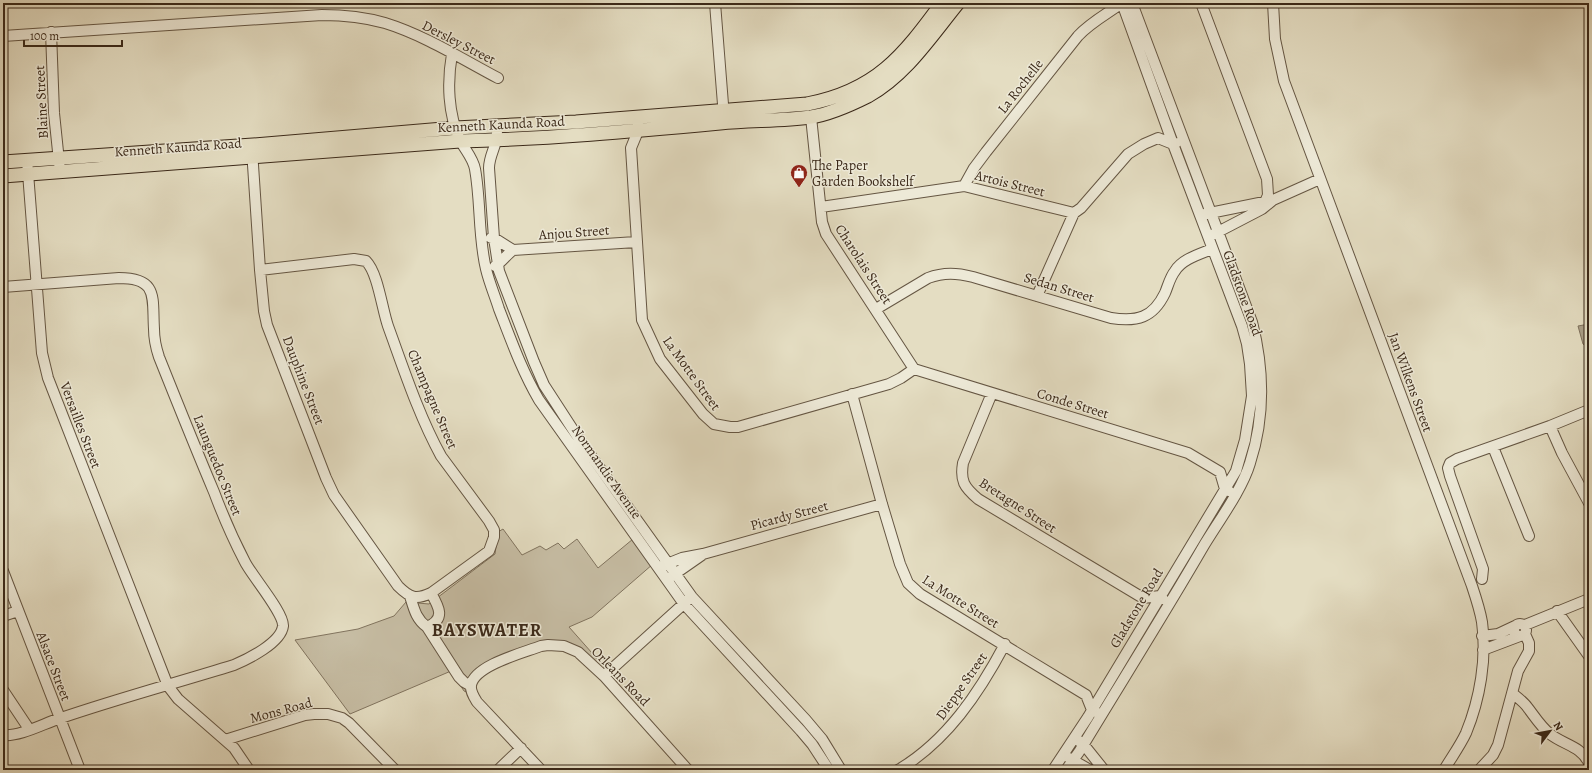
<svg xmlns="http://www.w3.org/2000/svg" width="1592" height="773" font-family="Alegreya,serif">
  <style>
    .green { fill: #c7bea5; stroke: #81745f }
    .water { fill: #aba089; stroke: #7e705c }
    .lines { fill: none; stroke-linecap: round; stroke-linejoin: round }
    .minor-casing { stroke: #655643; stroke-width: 12 }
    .major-casing { stroke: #3b2919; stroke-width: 15 }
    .minor { stroke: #ede9d7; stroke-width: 10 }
    .major { stroke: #e4ddc2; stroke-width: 13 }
    .labels { text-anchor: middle; stroke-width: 3; stroke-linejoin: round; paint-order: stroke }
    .street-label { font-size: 14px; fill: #3b2919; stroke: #ede9d7 }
    .poi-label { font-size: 14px; fill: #3b2919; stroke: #ede9d7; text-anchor: start }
    .district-label { font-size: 18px; font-weight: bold; letter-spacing: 1px; fill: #3b2919; stroke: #ede9d7 }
  </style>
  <rect width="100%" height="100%" fill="#e4ddc2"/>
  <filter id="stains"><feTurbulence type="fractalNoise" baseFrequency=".005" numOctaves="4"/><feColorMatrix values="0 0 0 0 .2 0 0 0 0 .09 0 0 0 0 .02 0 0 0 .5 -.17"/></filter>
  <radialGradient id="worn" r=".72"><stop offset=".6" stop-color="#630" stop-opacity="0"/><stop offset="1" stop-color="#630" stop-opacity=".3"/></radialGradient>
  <!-- green -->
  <path class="green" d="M503,529L522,555L540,546L546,550L558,543L564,549L577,539L598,568L633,539L653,564L592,617L569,627L600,662L613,663L603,673L584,653L552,644L483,668L469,693L464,691L451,671L350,714L295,640L358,629L394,616L406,602L429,604L495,554L498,532Z"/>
  <!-- water -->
  <path class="water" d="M1589,324V348L1583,344L1578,326Z"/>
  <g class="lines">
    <defs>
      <path id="minor" d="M715,3L724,117
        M1201,3L1267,179L1268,195L1262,209
        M1273,3L1275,39L1284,81L1472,586C1476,598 1480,610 1482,622C1487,658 1480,699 1466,733C1460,746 1451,758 1444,770
        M51,32L54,113L60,171
        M3,36L322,15C343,15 364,17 385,23C424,35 462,59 498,78
        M452,54C447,82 448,114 460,140C465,150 473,158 475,169C481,202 478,236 486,269C489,282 495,296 499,309C511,340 522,371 539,400L684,604L801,731L812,744L829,770
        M811,117L822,222L826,234L914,369
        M638,124V131L631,148L642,320L660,359L703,414L714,424L730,427H738L889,384L901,378L914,369
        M497,133C497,146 489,155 489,168L494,238L499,271L534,362L544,385L579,439L692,597L806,720L822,739L841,770
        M252,150L260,270L264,311L267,325L326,478L334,495L398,586C410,598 416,600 431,593L489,551L494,537V530L489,521L441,456C419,416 404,370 388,326C382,309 378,273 366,261L354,259L260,270
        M27,160L42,353L48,378L168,686L178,699L234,748L249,770
        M964,186L974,168L986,152L1078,36C1091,22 1107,14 1122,3
        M821,207L964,186L1074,213
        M1205,214L1269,201
        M1214,234L1262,209L1273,200L1320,179
        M491,238H494L513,250
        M495,266C501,263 507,254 513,250L636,242
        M3,287L119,278C159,278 152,298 154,329C154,339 156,348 159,357C177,402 195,447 214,492C223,516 233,539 245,562C252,576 284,613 283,626C281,643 248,659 234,665C176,683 116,699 58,719C43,724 19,737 3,735
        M1037,296L1074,213L1081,208L1128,154L1144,144L1158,138L1173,144L1176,143
        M876,309L928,278C944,272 957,273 973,277L1111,318C1137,322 1153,318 1165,293C1168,286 1170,277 1175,271C1182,259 1200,254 1212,249
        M914,369L1188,453L1220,472L1225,489L1229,491
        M992,393L963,463C960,481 964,487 978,499L1143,598L1160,596L1163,599
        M852,394L882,504L900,564L908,583L920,594L1086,695L1092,710L1096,712
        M1550,426L1562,453L1589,503
        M1493,447L1529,536
        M662,566L682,558L703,554L882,504
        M3,571L80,770
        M669,578L702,555
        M1482,579L1483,569L1450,476L1448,468L1450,463L1457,459L1550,426L1589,410
        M410,596C414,609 416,619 427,627L459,677L464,682L471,686
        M1557,611L1589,656
        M3,616L18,611
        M1514 630a6 6 0 1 1 12 0a6 6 0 1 1-12 0Z
        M1525,625L1589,599
        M427,627C446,619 439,607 431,593
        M1482,636L1498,634L1515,626
        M1483,650L1520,636
        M604,676L689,599
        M3,690L29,729
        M1512,693C1518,698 1524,702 1528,708C1535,717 1541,727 1550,734C1564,745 1581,746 1589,763
        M225,740L305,715L314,714H328L342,718L349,723L395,770
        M1079,741L1084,745L1104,770
        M1069,758L1090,770
        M498,770L521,748
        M541,770L477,702C474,697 470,691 471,685C475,665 523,653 541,646L548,645L564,646L578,652L604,676L688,770
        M898,770C947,741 979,693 1005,644
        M1053,770L1088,717L1236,471L1245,440L1252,396L1250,364L1247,344L1242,326L1173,144L1122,3
        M1066,770L1079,752C1120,684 1163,616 1203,547C1218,522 1242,490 1250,463C1265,417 1264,369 1252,322L1132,3
        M1479,770L1493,755L1498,745L1518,671L1529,651V643L1525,634"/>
      <path id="major" d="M3,162L253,145L455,128L576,122L807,104C876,91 903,56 942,3
        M3,176L460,141C547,139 634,131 720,123C750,120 781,121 811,117C830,114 850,105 868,96C906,75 931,36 958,3"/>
    </defs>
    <!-- minor casing -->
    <use href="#minor" class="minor-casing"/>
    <!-- major casing -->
    <use href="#major" class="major-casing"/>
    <!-- minor -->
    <use href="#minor" class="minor"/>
    <!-- major -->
    <use href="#major" class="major"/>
  </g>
  <!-- icons -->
  <defs>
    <symbol id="shop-pin" viewBox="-11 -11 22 30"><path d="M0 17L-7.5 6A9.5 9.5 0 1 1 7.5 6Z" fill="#8f2418" stroke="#ede9d7"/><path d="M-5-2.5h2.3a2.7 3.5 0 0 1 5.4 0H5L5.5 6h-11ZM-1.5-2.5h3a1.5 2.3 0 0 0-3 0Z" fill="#fff"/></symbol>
  </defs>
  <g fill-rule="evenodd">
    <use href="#shop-pin" x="789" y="163" width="20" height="27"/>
  </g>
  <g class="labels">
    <!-- street labels -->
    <g class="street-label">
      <text transform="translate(459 42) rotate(27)" y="5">Dersley Street</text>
      <text transform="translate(1020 86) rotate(-52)" y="5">La Rochelle</text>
      <text transform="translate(41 102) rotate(-93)" y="5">Blaine Street</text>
      <text transform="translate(501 124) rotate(-3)" y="5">Kenneth Kaunda Road</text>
      <text transform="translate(178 147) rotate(-4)" y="5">Kenneth Kaunda Road</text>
      <text transform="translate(1010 183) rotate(14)" y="5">Artois Street</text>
      <text transform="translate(574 232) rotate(-4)" y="5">Anjou Street</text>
      <text transform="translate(864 264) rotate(57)" y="5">Charolais Street</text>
      <text transform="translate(1059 287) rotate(17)" y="5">Sedan Street</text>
      <text transform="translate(1243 293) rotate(70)" y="5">Gladstone Road</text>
      <text transform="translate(692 373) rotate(54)" y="5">La Motte Street</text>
      <text transform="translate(304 380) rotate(69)" y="5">Dauphine Street</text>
      <text transform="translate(1411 382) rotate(70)" y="5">Jan Wilkens Street</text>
      <text transform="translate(433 399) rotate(67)" y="5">Champagne Street</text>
      <text transform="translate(1073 403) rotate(17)" y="5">Conde Street</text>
      <text transform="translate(81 425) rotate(69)" y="5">Versailles Street</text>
      <text transform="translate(218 465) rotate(68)" y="5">Launguedoc Street</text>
      <text transform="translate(607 472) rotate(55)" y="5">Normandie Avenue</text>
      <text transform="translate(1018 505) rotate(33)" y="5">Bretagne Street</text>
      <text transform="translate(789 515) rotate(-15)" y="5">Picardy Street</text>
      <text transform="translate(961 601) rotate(32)" y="5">La Motte Street</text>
      <text transform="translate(1136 608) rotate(-59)" y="5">Gladstone Road</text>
      <text transform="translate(54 666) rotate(69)" y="5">Alsace Street</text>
      <text transform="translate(621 676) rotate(46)" y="5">Orleans Road</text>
      <text transform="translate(961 686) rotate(-55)" y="5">Dieppe Street</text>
      <text transform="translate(281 710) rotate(-15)" y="5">Mons Road</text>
    </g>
    <!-- poi labels -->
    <g class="poi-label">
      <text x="812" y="170">The Paper<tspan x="812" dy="16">Garden Bookshelf</tspan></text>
    </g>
    <!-- district labels -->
    <g class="district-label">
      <text x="487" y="636">BAYSWATER</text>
    </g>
  </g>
  <!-- margin -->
  <rect width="1592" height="773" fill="none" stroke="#e4ddc2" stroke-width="16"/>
  <rect x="4" y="4" width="1584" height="765" fill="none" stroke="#3b2919" stroke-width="2"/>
  <rect x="8" y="8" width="1576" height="757" fill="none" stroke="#3b2919"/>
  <!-- north arrow -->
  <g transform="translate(1550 731) rotate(58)" stroke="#ede9d7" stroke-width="3" paint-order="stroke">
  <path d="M0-3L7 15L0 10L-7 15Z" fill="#3b2919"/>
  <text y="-6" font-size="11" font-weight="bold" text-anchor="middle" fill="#3b2919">N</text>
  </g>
  <!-- scale -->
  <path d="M24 40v6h98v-6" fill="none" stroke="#3b2919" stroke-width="2"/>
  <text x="30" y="40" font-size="12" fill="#3b2919" stroke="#ede9d7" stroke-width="3" paint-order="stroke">100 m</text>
  <rect width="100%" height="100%" filter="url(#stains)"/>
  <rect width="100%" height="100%" fill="url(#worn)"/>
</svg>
